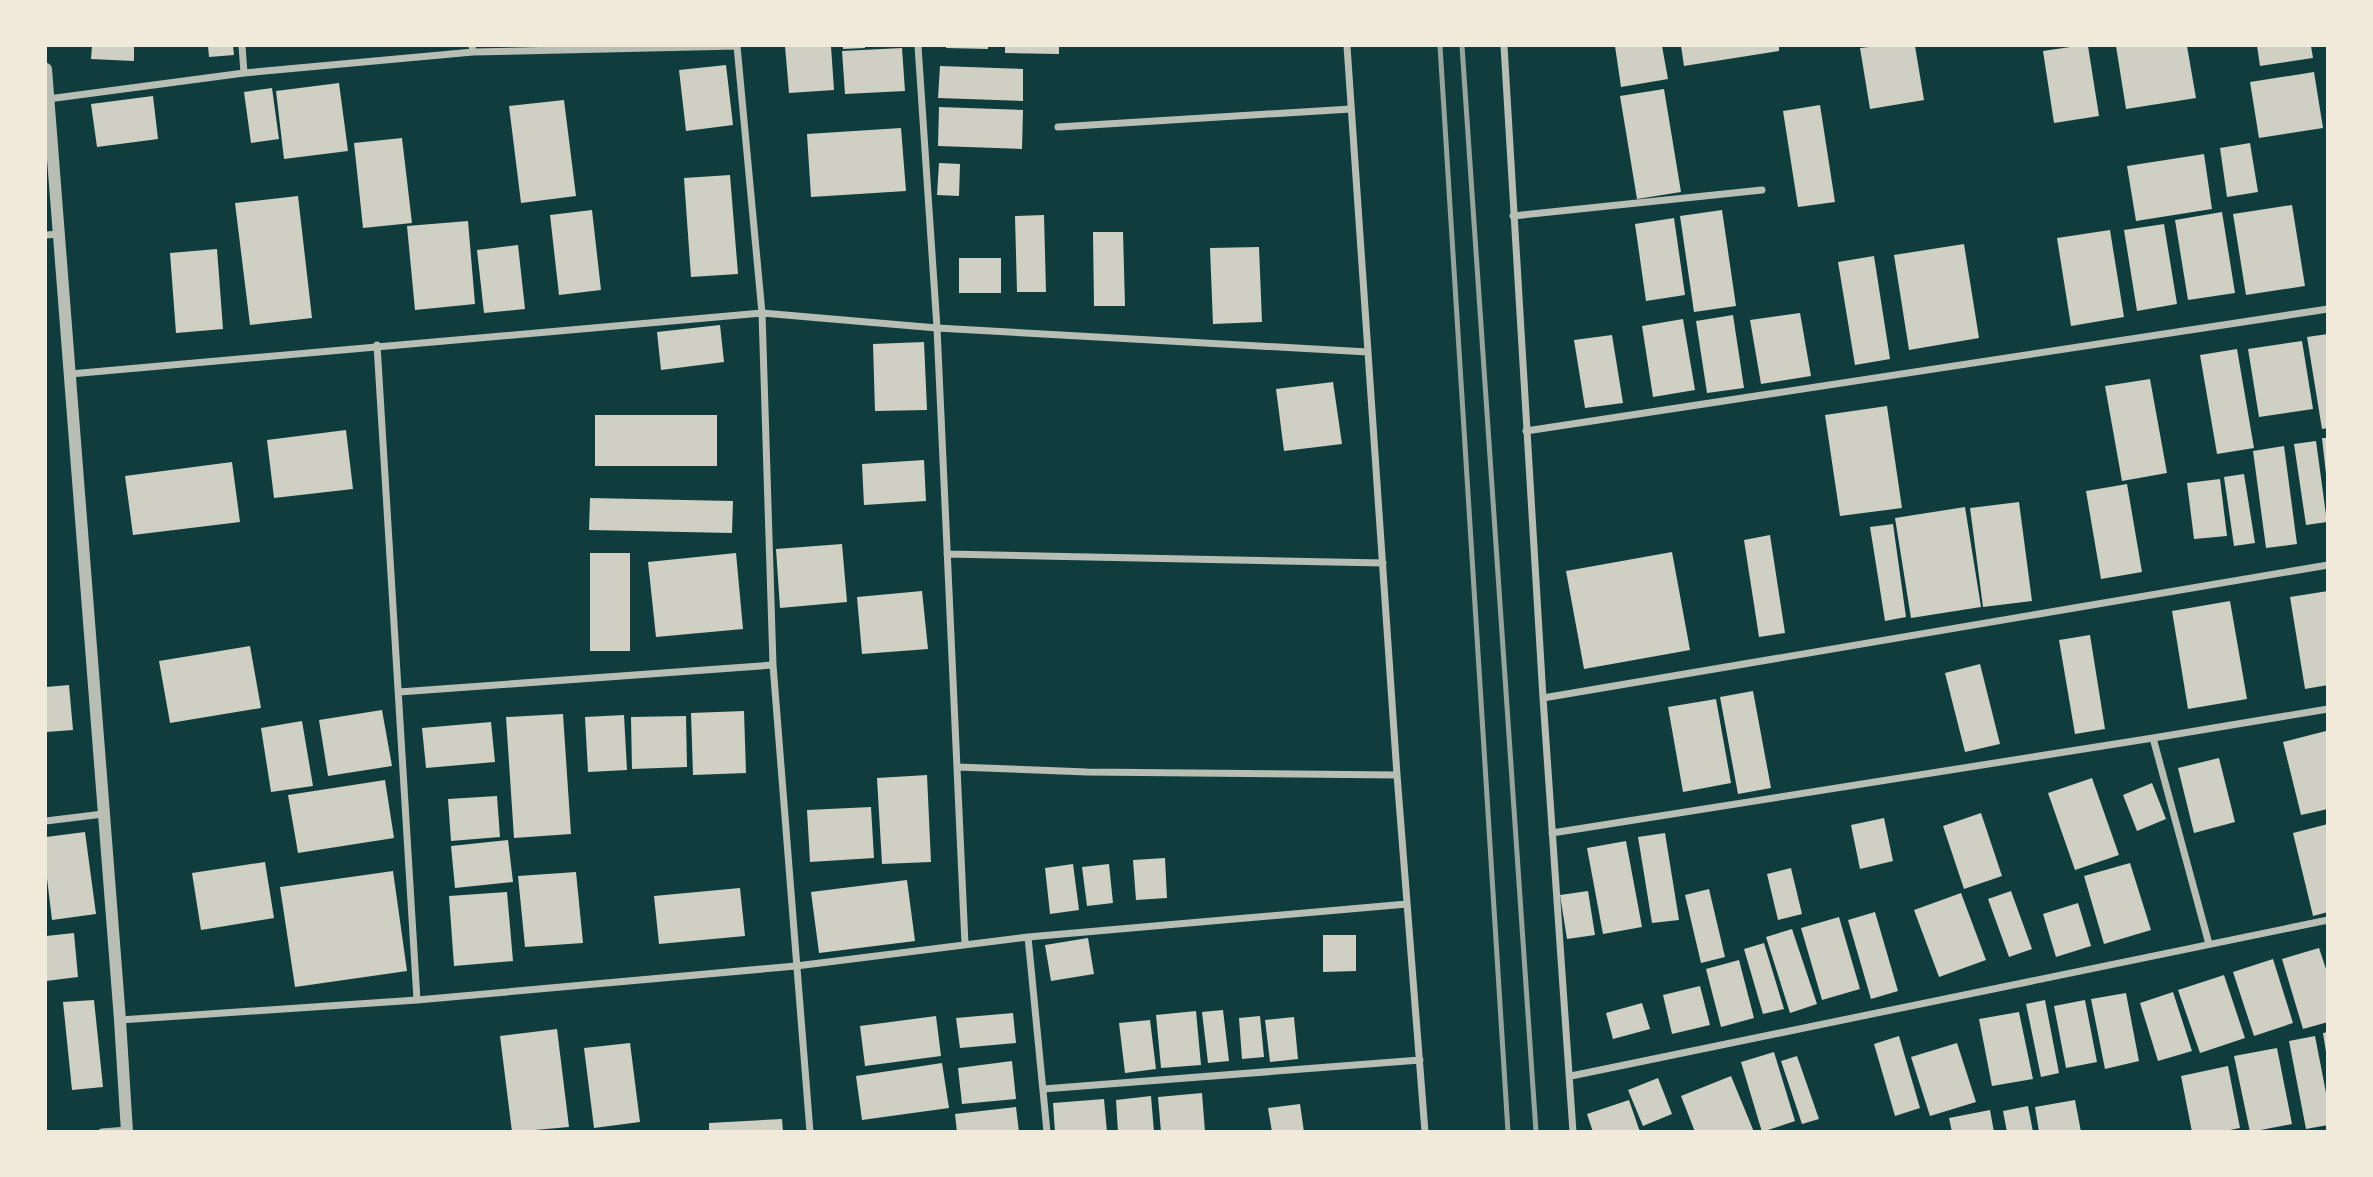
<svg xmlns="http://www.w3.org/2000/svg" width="2373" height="1177" font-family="'DejaVu Sans',sans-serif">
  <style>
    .building { fill: #cfcfc3 }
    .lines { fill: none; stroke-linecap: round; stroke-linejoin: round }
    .minor { stroke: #b8beb3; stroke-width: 7 }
    .tertiary { stroke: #b8beb3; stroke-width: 12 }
    .rail { stroke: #97a49c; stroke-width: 5 }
  </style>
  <rect width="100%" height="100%" fill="#0f3d3e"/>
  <!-- building -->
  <path class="building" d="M92,46H134V61L91,59Z
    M208,46H233L234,55L209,57Z
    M785,46H831L834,90L789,93Z
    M843,46H865V48L843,49Z
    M946,46H988V49L946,48Z
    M1005,46H1059V54L1005,53Z
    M1615,46H1662L1668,79L1621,87Z
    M1681,46H1779V51L1684,66Z
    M1878,46H1915L1924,100L1870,109L1860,48Z
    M2077,46H2088L2099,116L2054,123L2043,51Z
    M2116,46H2187L2196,98L2126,109Z
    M2257,46H2311L2313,58L2260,66Z
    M902,48L905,91L845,94L842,51Z
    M726,65L733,125L686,131L679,70Z
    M940,66L1023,69V101L938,98Z
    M2314,72L2323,128L2259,138L2250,82Z
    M339,83L348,151L284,159L276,91Z
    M272,88L279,139L251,143L244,92Z
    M1664,89L1681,192L1637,199L1620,96Z
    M153,96L158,139L97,147L91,104Z
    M564,100L576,196L521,203L509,106Z
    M1820,105L1835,202L1798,207L1783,111Z
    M939,107L1023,110L1022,149L938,146Z
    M901,128L906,191L811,197L807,134Z
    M402,138L412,223L363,228L354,143Z
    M2250,143L2258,192L2227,197L2220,148Z
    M2204,154L2212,209L2136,221L2127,166Z
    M939,163L960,164L959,196L937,195Z
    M730,175L738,274L691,277L684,178Z
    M298,196L312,318L250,325L235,203Z
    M2292,205L2305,286L2246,295L2233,214Z
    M592,210L601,290L559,295L550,215Z
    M1722,210L1736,306L1694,312L1680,216Z
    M2222,212L2235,293L2188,300L2175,220Z
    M1044,215L1046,292H1017L1015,216Z
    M1674,218L1685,295L1646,301L1635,224Z
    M468,221L475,304L415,310L407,226Z
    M2164,224L2177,304L2137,311L2124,230Z
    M2110,230L2124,317L2071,326L2057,238Z
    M1093,232H1123L1125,306H1094Z
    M1964,244L1979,338L1909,350L1894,255Z
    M518,245L525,309L484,313L477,250Z
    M1259,247L1262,322L1213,324L1210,248Z
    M217,249L223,329L176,333L170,253Z
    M1874,256L1890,359L1855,365L1838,262Z
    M959,258H1001V293H959Z
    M1800,313L1811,376L1761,384L1750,320Z
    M1733,315L1744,388L1707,393L1696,321Z
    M1683,319L1695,390L1653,397L1642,326Z
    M720,325L724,362L661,370L657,332Z
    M2328,334V428L2322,429L2307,337Z
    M1612,335L1623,403L1585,408L1574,340Z
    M2302,341L2313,409L2259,417L2248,349Z
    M924,342L927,410L875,411L873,344Z
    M2237,349L2254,448L2217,454L2200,355Z
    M2150,379L2167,473L2122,481L2105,386Z
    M1333,382L1342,444L1284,451L1276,389Z
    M1887,406L1902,508L1840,516L1825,415Z
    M595,415H717V466H595Z
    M346,430L353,489L274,498L267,440Z
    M2322,438H2328V474H2326Z
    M2316,441L2327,522L2306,525L2294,444Z
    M2284,446L2297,544L2266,548L2253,451Z
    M924,460L926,501L864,505L862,464Z
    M232,462L240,522L133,535L125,476Z
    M2244,474L2255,543L2234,546L2224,477Z
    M2220,479L2227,536L2194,539L2187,483Z
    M2127,484L2142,572L2101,579L2086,491Z
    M590,498L733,501L732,533L589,530Z
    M2019,502L2032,601L1983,607L1970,508Z
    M1965,507L1981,607L1911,618L1895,518Z
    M1893,524L1906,617L1885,621L1870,527Z
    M1770,535L1785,633L1759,637L1744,540Z
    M842,544L847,602L780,608L776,549Z
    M1672,552L1690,650L1584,669L1566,571Z
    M590,553H630V651H590Z
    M736,553L743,629L656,637L648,562Z
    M922,591L928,649L862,654L857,597Z
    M2328,591V685L2305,689L2290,597Z
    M2230,601L2247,699L2188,709L2172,611Z
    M2090,635L2105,729L2075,734L2059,640Z
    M250,646L261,708L170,723L159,661Z
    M1980,664L2000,744L1965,752L1945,673Z
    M69,685L73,730L46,732V687Z
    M1753,691L1771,788L1738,794L1720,697Z
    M1716,699L1731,783L1683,792L1668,707Z
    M382,710L392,766L328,776L319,720Z
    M744,711L746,773L693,775L691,713Z
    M563,714L571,834L514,838L506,717Z
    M624,715L627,770L588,772L585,717Z
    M686,716L687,767L632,769L631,717Z
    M302,721L313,786L271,792L261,728Z
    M491,722L495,762L426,768L422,728Z
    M2326,731L2328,809L2301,815L2283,742Z
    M2219,758L2235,822L2194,833L2178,768Z
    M927,775L931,862L882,864L877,778Z
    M2092,778L2119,855L2075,870L2048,793Z
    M385,780L394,838L298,853L288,795Z
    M2152,783L2166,819L2137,831L2123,795Z
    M497,796L500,837L451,841L448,799Z
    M871,807L874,858L810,862L807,810Z
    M1981,813L2002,876L1964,889L1943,826Z
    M1884,818L1893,861L1860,869L1851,825Z
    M2328,824V912L2313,916L2293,833Z
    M85,832L96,914L52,920L46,870V837Z
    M1665,833L1679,920L1652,923L1638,837Z
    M508,840L513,882L455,888L451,846Z
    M1626,841L1642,927L1603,934L1587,848Z
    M1165,858L1167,898L1136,900L1133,860Z
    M265,862L274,918L201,930L192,873Z
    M2130,863L2151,930L2104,944L2084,876Z
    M1073,864L1079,910L1050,914L1045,868Z
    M1109,864L1113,903L1087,906L1082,867Z
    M1791,868L1802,914L1778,920L1767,874Z
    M393,871L407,971L295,987L280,887Z
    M576,872L583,943L525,947L518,876Z
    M907,880L915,941L819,953L811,892Z
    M740,888L745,936L659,944L654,896Z
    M1709,889L1725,957L1701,963L1685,895Z
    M1588,891L1595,935L1567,939L1560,895Z
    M2011,891L2032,949L2009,957L1988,899Z
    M507,892L513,961L454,966L449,896Z
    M1961,893L1986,960L1939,977L1914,910Z
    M2078,903L2091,946L2056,957L2043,914Z
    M1875,912L1898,991L1871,999L1848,920Z
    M1839,917L1860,989L1822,1000L1801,928Z
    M1792,929L1817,1004L1790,1013L1766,937Z
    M74,933L78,977L46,981V936Z
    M1323,935H1356V971L1323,972Z
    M1088,938L1094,974L1051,981L1045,945Z
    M1764,943L1784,1009L1763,1014L1744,949Z
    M2319,948L2328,975V1022L2303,1029L2282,959Z
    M2273,959L2293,1023L2254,1036L2233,972Z
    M1739,960L1754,1018L1721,1027L1706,969Z
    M2224,975L2245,1038L2200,1053L2178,990Z
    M1700,986L1710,1025L1672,1034L1663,995Z
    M2173,992L2192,1051L2158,1061L2140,1003Z
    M2126,993L2139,1061L2105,1069L2091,999Z
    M94,1000L103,1087L72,1090L63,1002Z
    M2045,1000L2059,1073L2041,1077L2026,1004Z
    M2085,1000L2097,1062L2066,1068L2054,1006Z
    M1642,1003L1650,1029L1613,1039L1606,1013Z
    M1223,1010L1229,1061L1208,1063L1202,1012Z
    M1196,1011L1201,1065L1161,1068L1156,1015Z
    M2019,1012L2033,1079L1992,1086L1979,1019Z
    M1013,1013L1016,1043L960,1048L956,1018Z
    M936,1016L941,1056L865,1066L860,1026Z
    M1260,1016L1264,1057L1242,1059L1239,1018Z
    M1294,1017L1298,1059L1270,1062L1265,1020Z
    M1150,1020L1156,1069L1125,1073L1119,1023Z
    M557,1029L569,1127L512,1132L500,1036Z
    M2328,1032V1052H2326L2323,1033Z
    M1899,1036L1920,1108L1895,1116L1874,1044Z
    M2315,1036L2328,1103V1125L2306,1129L2289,1041Z
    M630,1043L640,1122L594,1128L584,1048Z
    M1957,1043L1976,1102L1930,1116L1911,1057Z
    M2277,1048L2292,1124L2250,1132L2234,1056Z
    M1774,1052L1795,1121L1762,1132L1741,1062Z
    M1797,1056L1819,1119L1802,1124L1781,1061Z
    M1012,1061L1016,1099L962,1104L958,1068Z
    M942,1063L949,1108L862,1120L856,1076Z
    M2228,1066L2240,1128L2220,1132H2192L2181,1076Z
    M1731,1076L1754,1132H1695L1681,1096Z
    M1658,1078L1672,1114L1643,1126L1628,1090Z
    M1202,1093L1205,1132H1161L1158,1097Z
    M1151,1096L1154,1132H1118L1116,1100Z
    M1104,1099L1107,1132H1055L1053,1103Z
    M1629,1100L1640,1132H1593L1587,1114Z
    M2075,1100L2081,1132H2039L2035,1107Z
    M1300,1104L1304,1132H1272L1268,1108Z
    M2028,1106L2033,1132H2007L2003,1111Z
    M1016,1107L1019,1132H957L955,1114Z
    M1990,1110L1994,1132H1952L1949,1118Z
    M782,1119L783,1132H709V1123Z"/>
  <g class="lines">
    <!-- minor -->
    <path class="minor" d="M242,46L244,73
      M737,46L762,313L773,665L810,1132
      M918,46L937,328L965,944
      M1347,46L1397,775L1425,1132
      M1504,46L1543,698L1573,1132
      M473,52L737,46
      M48,99L244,73L473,52L472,46
      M1058,127L1351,109
      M1513,216L1762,190
      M46,235L59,234
      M377,345L417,1000
      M70,374L762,313L937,328L1368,352
      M1526,431L2328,309
      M947,554L1383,563
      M399,692L773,665
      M1543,698L2328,565
      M2153,738L2209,944
      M957,767L1087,772L1397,775
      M46,821L103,814
      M1552,833L2153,738L2328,709
      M1028,937L1047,1132
      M120,1020L417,1000L796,966L1028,937L1407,904
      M1571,1076L2328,920
      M1043,1089L1420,1060
      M102,1132L127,1130"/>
    <!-- tertiary -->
    <path class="tertiary" d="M46,69L120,1020L127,1132"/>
    <!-- rail -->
    <path class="rail" d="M1440,46L1508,1132
      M1462,46L1536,1132"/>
  </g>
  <!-- border -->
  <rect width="2373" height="1177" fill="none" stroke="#f1e9da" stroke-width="94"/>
</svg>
